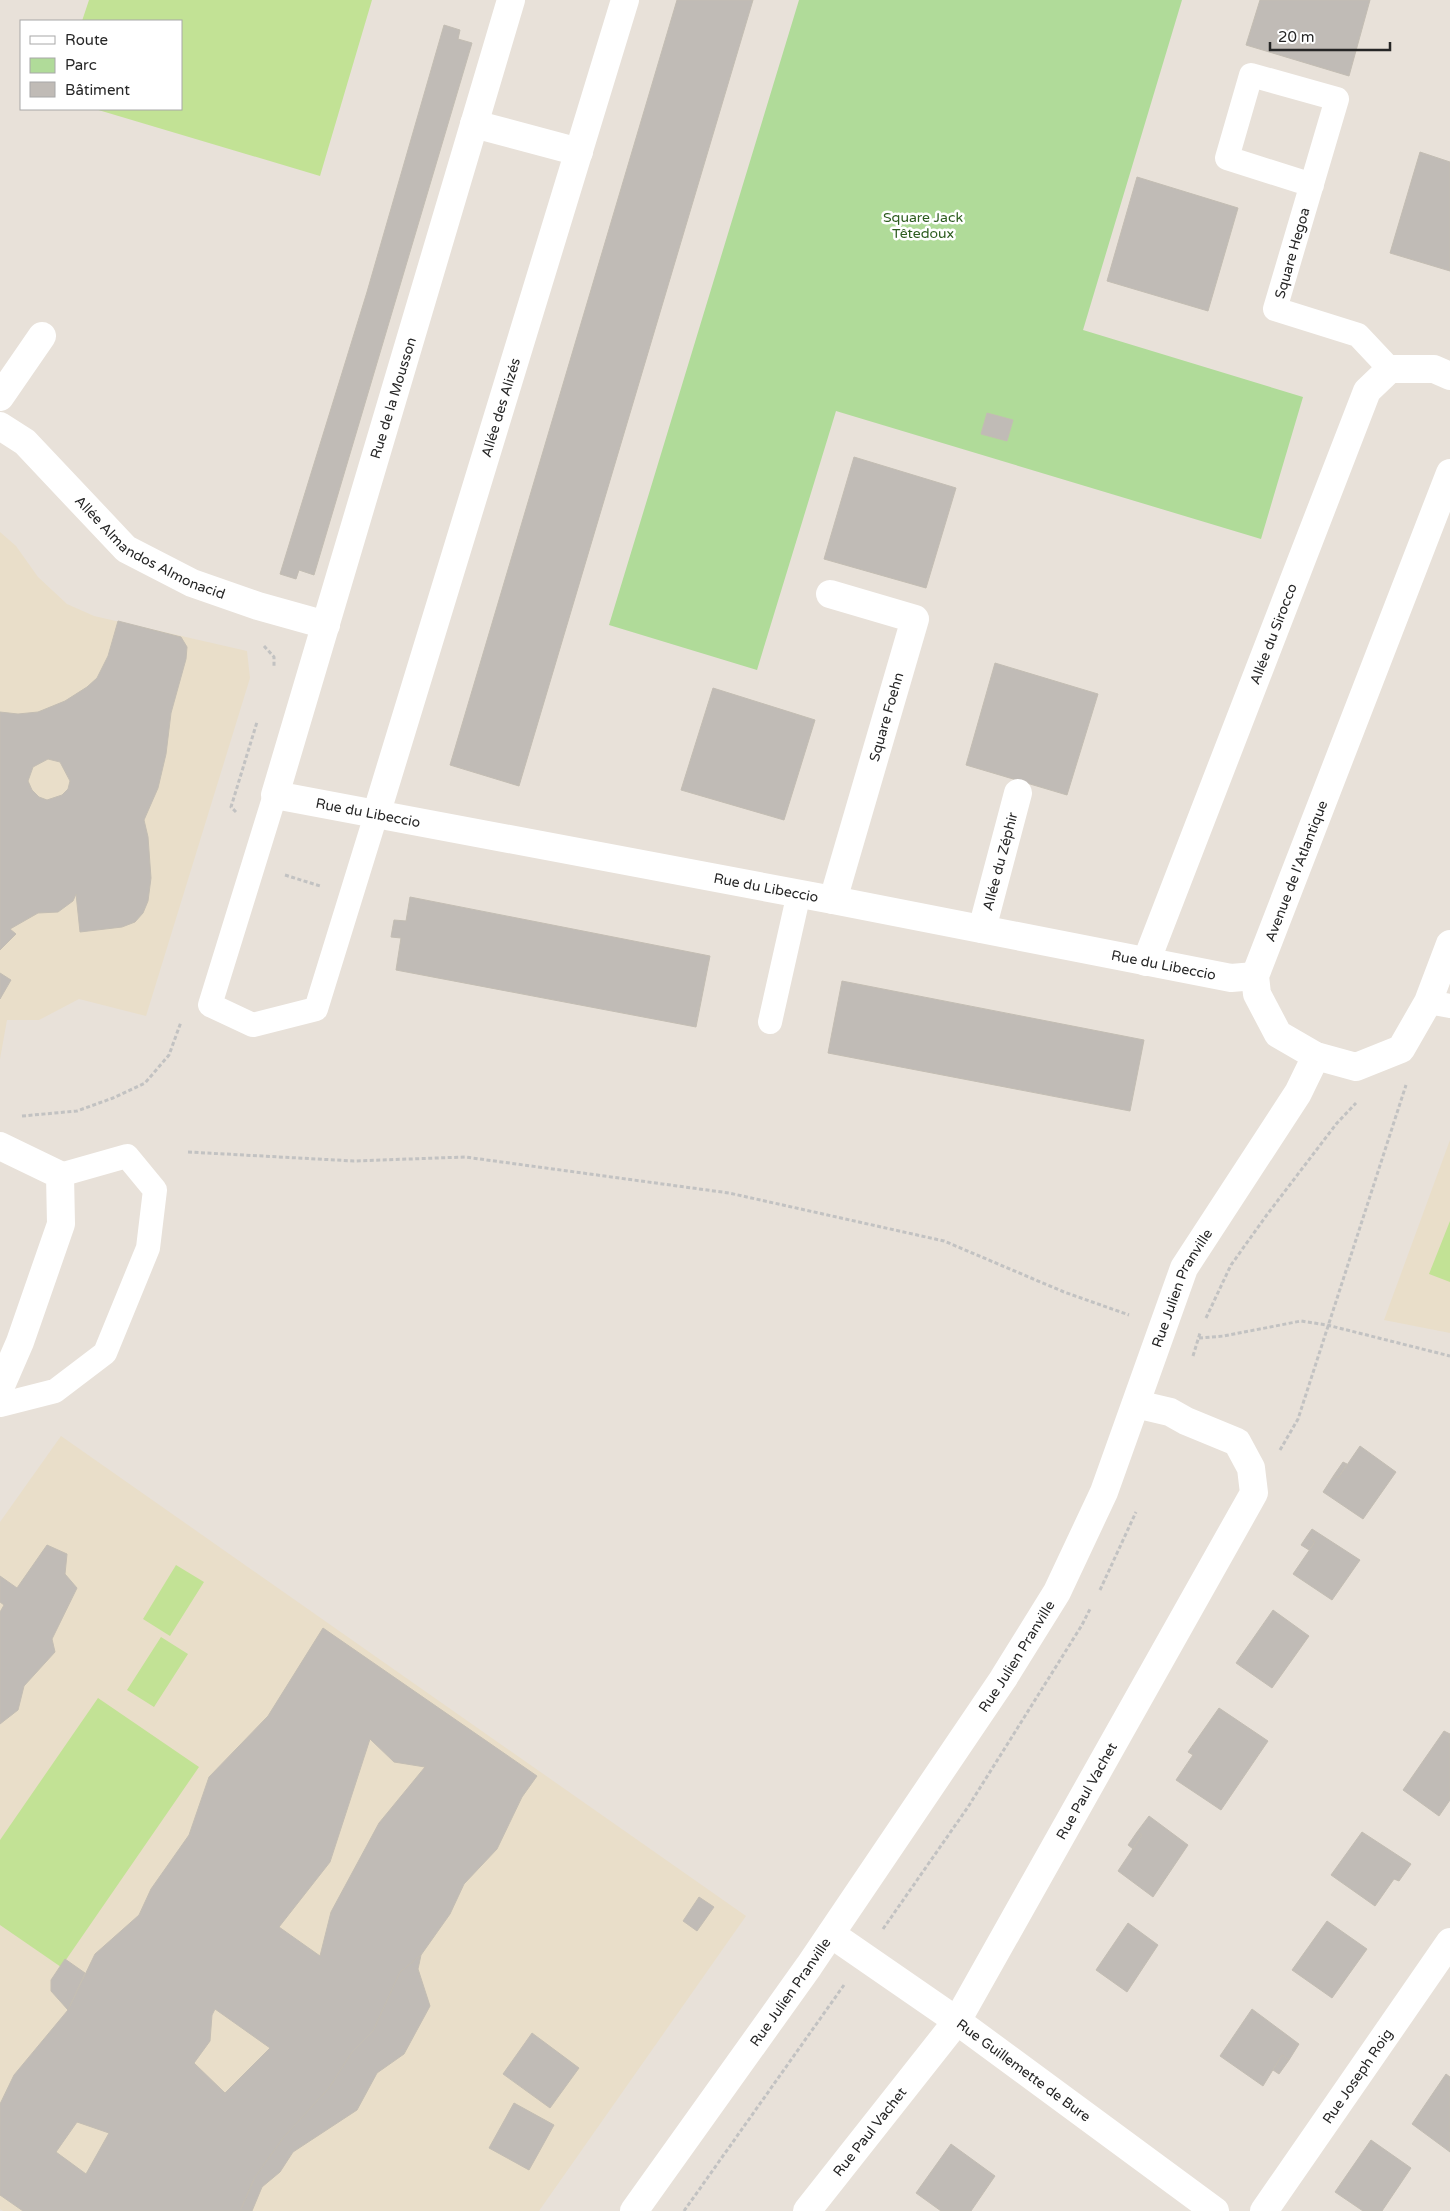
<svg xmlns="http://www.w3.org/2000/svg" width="1450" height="2211" font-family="'Varela Round',sans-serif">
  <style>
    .education { fill: #e9dec9 }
    .green { fill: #b0db99 }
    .pitch { fill: #c2e295 }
    .building { fill: #c0bbb6; stroke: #c3bdb3; fill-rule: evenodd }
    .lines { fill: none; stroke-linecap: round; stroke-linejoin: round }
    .path { stroke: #c2c2c2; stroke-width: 3; stroke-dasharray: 4 2.5; stroke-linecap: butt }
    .service { stroke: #fff; stroke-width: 24 }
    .minor { stroke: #fff; stroke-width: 28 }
    .labels { text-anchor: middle; stroke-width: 5; stroke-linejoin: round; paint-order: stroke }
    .park-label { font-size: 14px; fill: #2c5c1e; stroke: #fff }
    .street-label { font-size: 14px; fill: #262626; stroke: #fff }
  </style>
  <rect width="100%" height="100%" fill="#e8e1d9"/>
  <!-- education -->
  <path class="education" d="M0,532L16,546L38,577L67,604L94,616L247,651L250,678L146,1016L79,999L39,1020H7L0,1059Z
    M1450,1140V1333L1384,1320Z
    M61,1436L746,1916L539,2211H3L0,2209V1522Z"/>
  <!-- green -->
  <path class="green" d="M799,0H1182L1083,330L1303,397L1261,539L836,411L757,670L609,625Z"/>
  <!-- pitch -->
  <path class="pitch" d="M89,0H372L320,176L95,109H181V21H82Z
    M1450,1221V1282L1429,1274Z
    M176,1565L204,1582L170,1636L143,1619Z
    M161,1637L188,1654L154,1707L127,1690Z
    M98,1698L199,1767L61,1967L0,1925V1840Z"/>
  <!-- building -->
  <path class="building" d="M677,0H753L519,786L450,765Z
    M1260,0H1370L1349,76L1246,45Z
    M444,25L460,30L458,39L472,43L314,575L299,570L296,579L280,574L367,292Z
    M1420,152L1450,162V271L1390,253Z
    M1137,177L1238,208L1208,311L1107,281Z
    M987,413L1013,420L1007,441L981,434Z
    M854,457L956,488L926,588L824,559Z
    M118,621L181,637L187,647L186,659L171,713L166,754L158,788L144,820L148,837L151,878L148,901L143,913L135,922L122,927L80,932L76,894L73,901L58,912L38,913L10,929L16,934L0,950V712L18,714L38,712L65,701L87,687L97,678L108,656ZM48,759L60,762L70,781L68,789L62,795L47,800L39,797L32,790L28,781L33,767Z
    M995,663L1098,694L1067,795L966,765Z
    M713,688L815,720L784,820L681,790Z
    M410,897L710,956L696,1027L396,970L401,938L391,937L394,920L406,921Z
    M0,973L11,980L0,999Z
    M842,981L1144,1040L1130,1111L828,1053Z
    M1360,1446L1396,1472L1363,1519L1323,1492L1334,1475L1338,1478Z
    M1343,1462L1347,1464L1338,1478L1334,1475Z
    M1312,1529L1360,1560L1332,1600L1293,1574L1315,1542L1307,1536Z
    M1307,1536L1315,1542L1309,1550L1301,1545Z
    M47,1545L67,1554L65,1574L77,1588L52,1639L55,1652L24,1686L18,1710L0,1724V1612L4,1605L0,1602V1576L17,1588Z
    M1273,1610L1309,1636L1272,1688L1236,1663Z
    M323,1628L537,1776L522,1797L497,1849L464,1884L450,1914L421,1955L400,1972L373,2031L352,2052L329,2088L283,2138L255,2177L240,2211H23L0,2195V2104L14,2075L68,2010L95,1954L139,1915L151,1889L189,1835L209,1777L268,1716ZM370,1739L394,1762L425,1767L379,1823L331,1912L320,1956L279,1927L330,1862ZM215,2009L270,2048L225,2093L194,2063L210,2041L212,2015ZM77,2122L109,2133L86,2174L56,2152Z
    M1219,1708L1268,1741L1221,1810L1176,1780L1193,1755L1188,1752Z
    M1444,1731L1450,1734V1800L1439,1816L1403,1790Z
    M1149,1816L1188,1845L1153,1897L1118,1871L1142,1835L1137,1832Z
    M1137,1832L1142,1835L1133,1849L1128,1845Z
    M1362,1832L1411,1864L1399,1881L1394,1879L1375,1906L1331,1875Z
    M699,1897L714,1907L697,1931L683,1921Z
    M1327,1921L1367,1949L1332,1998L1292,1970Z
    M1128,1923L1158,1945L1127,1992L1096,1970Z
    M421,1955L418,1969L430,2006L404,2054L377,2073L357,2110L293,2152L280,2172L262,2187L252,2211H240L255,2177L283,2138L329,2088L352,2052L373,2031L400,1972Z
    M65,1959L85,1973L68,2010L51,1991V1980Z
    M1252,2009L1299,2044L1289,2060L1282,2055L1263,2086L1220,2056Z
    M532,2033L579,2068L550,2108L503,2074Z
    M1282,2055L1289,2060L1279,2074L1273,2070Z
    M1446,2074L1450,2077V2152L1412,2124Z
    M514,2103L554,2125L529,2170L489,2148Z
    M1371,2140L1411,2168L1382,2211H1363L1335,2192Z
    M951,2144L995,2176L971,2211H941L916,2193Z"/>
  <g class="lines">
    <!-- path -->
    <path class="path" d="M264,646L274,657V668
      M236,812L231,807L257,722
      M285,875L320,886
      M22,1116L77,1111L113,1098L145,1083L169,1055L181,1022
      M188,1152L354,1161L465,1157L729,1193L944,1241L1064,1292L1129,1315
      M1206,1318L1231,1265L1266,1216L1337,1123L1356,1103
      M1199,1338L1224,1336L1301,1321L1327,1325L1450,1356
      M1193,1356L1200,1333
      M1280,1450L1298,1419L1406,1085
      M1100,1590L1136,1512
      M883,1929L968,1807L1082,1625L1090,1609
      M684,2211L844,1985"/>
    <!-- service -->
    <path class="service" d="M1312,185L1227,158L1251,75L1337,99L1275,309L1358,335L1390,369
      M275,795L210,1005L253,1025L316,1009L376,815
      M1428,1002L1450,1006
      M770,1022L799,893
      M0,1405L55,1391L105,1353L148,1248L155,1190L127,1156L60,1175"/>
    <!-- minor -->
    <g class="minor">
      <path id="s1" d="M511,0L275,795L833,900L1231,978L1255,976"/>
      <path d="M474,124L579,152"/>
      <path d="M0,397L42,336"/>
      <path id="s2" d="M0,426L25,442L126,549L192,583L258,606L326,625"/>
      <path d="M1450,473L1255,976L1257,994L1278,1034L1316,1056L1356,1067L1401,1049L1428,1002L1450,944"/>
      <path d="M830,594L915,619L833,900"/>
      <path id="s3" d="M376,815L625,0"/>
      <path id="s4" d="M982,929L1018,793"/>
      <path id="s5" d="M1146,962L1367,391L1390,369H1434L1450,376"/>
      <path d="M0,1146L60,1175L61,1224L20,1342L0,1388"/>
      <path id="s6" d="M831,1934L957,2021L1215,2211"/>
      <path id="s7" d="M634,2211L809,1966L1003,1679L1057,1592L1104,1492L1184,1268L1298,1093L1316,1056"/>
      <path id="s8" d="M807,2211L957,2021L1254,1493L1251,1468L1237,1442L1186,1421L1170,1412L1136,1404"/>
      <path id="s9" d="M1264,2211L1450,1942"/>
    </g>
  </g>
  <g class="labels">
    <!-- park labels -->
    <g class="park-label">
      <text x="923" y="222">Square Jack<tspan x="923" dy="16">Têtedoux</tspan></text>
    </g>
    <!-- street labels -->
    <g class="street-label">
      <text transform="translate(1292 253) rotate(-74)" y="5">Square Hegoa</text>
      <text transform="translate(393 398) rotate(-73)" y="5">Rue de la Mousson</text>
      <text dy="5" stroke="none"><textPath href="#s3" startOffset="426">Allée des Alizés</textPath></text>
      <text dy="5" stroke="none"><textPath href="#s2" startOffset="196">Allée Almandos Almonacid</textPath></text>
      <text dy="5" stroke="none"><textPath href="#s5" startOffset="352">Allée du Sirocco</textPath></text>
      <text transform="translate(886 717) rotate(-74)" y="5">Square Foehn</text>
      <text dy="5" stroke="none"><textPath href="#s1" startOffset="924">Rue du Libeccio</textPath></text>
      <text dy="5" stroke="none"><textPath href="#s4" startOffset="70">Allée du Zéphir</textPath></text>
      <text transform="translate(1296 871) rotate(-69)" y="5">Avenue de l'Atlantique</text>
      <text dy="5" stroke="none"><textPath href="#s1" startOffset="1329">Rue du Libeccio</textPath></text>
      <text dy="5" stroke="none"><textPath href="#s1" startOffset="1734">Rue du Libeccio</textPath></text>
      <text dy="5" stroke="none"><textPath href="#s7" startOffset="1079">Rue Julien Pranville</textPath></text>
      <text dy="5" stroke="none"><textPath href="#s7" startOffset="674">Rue Julien Pranville</textPath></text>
      <text dy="5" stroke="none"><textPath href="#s8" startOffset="506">Rue Paul Vachet</textPath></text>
      <text dy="5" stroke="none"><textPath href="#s7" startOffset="269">Rue Julien Pranville</textPath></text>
      <text dy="5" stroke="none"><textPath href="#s6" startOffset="236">Rue Guillemette de Bure</textPath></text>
      <text dy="5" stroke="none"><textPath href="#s9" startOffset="164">Rue Joseph Roig</textPath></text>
      <text dy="5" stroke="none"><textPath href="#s8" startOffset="101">Rue Paul Vachet</textPath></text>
    </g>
  </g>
  <!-- legend -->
  <rect x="20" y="20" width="162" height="90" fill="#ffffff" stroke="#a8a8a8"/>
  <rect x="30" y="36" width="25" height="8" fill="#ffffff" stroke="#a8a8a8"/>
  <text x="65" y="45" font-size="15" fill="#262626">Route</text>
  <rect x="30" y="58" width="25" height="15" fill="#b0db99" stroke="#a8a8a8"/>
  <text x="65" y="70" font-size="15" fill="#262626">Parc</text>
  <rect x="30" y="82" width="25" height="15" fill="#c0bbb6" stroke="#a8a8a8"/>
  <text x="65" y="95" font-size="15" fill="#262626">Bâtiment</text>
  <!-- scale -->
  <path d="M1270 42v8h120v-8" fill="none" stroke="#262626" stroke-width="2.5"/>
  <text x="1278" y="42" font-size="15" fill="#262626" stroke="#ffffff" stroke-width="4" paint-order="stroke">20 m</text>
</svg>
